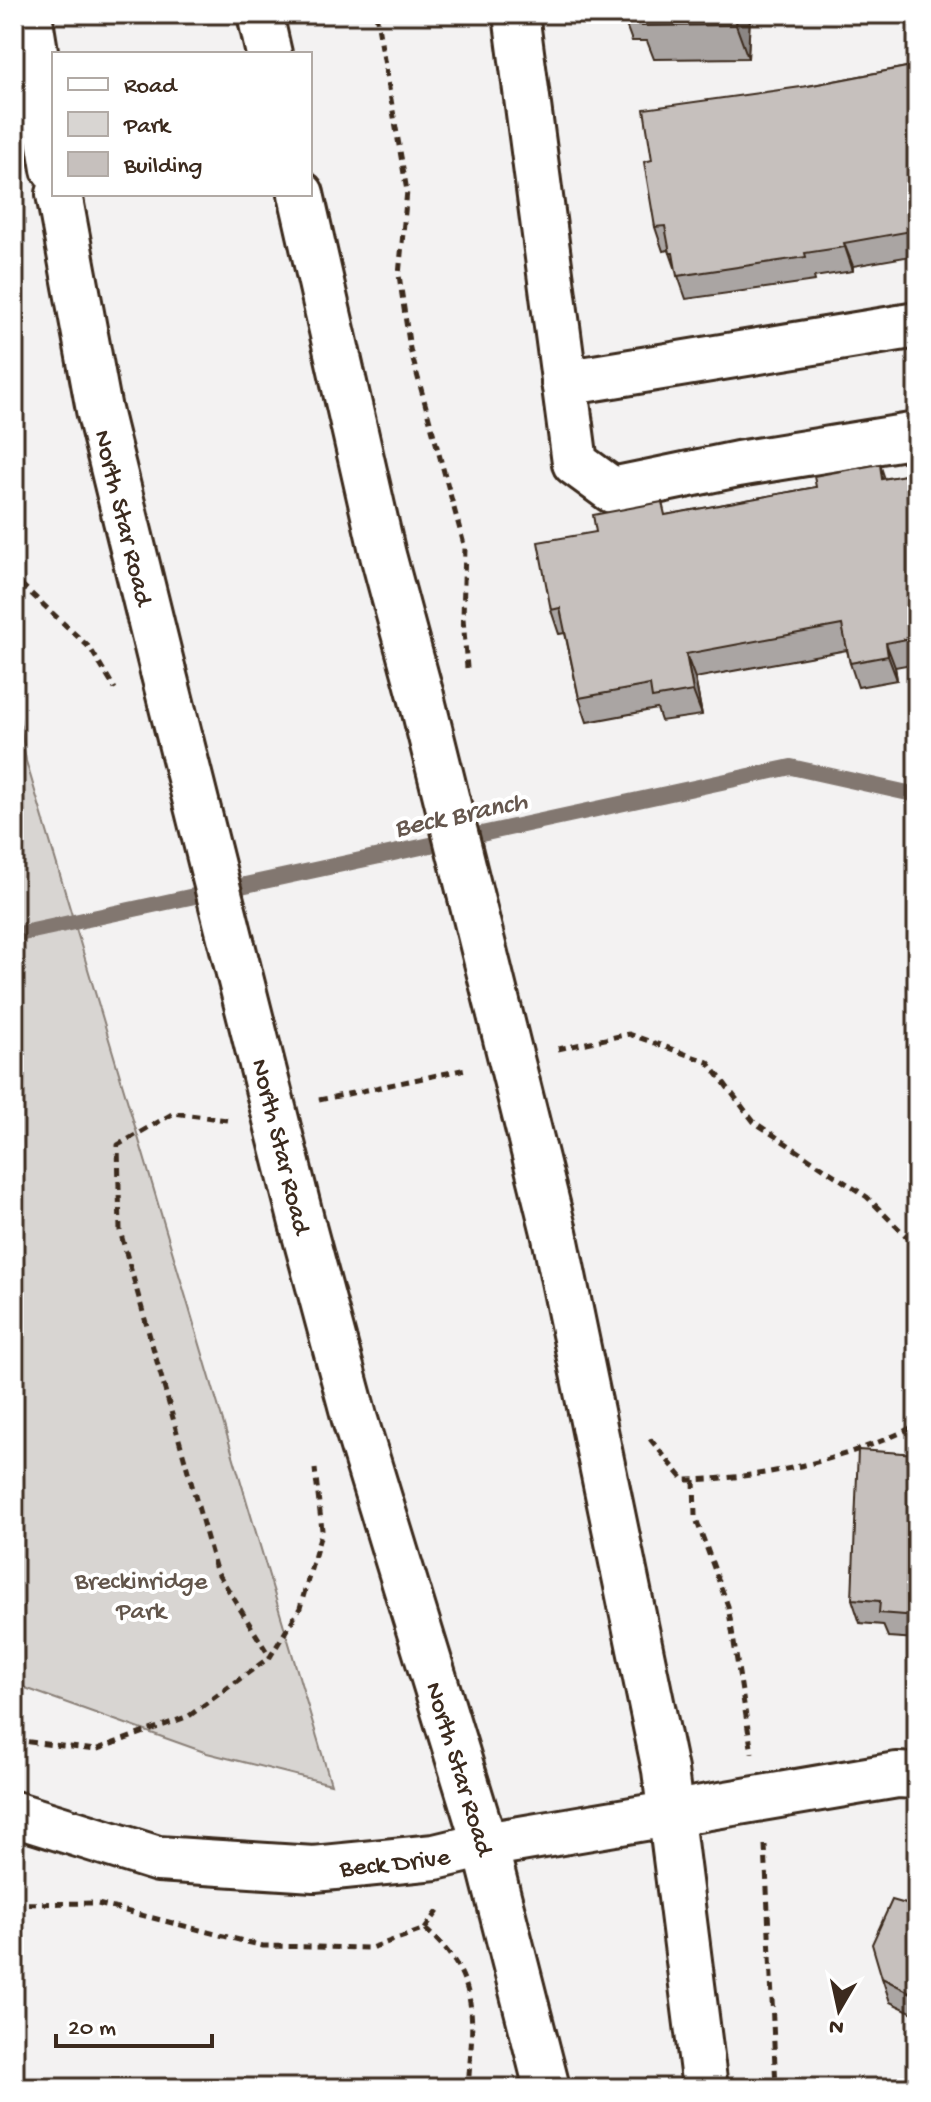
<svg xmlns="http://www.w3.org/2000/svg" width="931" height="2102" font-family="'Gochi Hand',sans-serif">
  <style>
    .green { fill: #d8d5d2; stroke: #8a8078; stroke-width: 2 }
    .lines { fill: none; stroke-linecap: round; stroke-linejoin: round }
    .stream { stroke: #827770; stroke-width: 16 }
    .minor-casing { stroke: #3b2a1e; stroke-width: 50 }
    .major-casing { stroke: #3b2a1e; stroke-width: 50 }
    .path { stroke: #3b2a1e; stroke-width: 5; stroke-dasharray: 8 6; stroke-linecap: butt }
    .minor { stroke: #fff; stroke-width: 44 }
    .major { stroke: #fff; stroke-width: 44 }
    .major-bridge-casing { stroke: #3b2a1e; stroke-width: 50; stroke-linecap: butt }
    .major-bridge { stroke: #fff; stroke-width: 44 }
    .wall { fill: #aaa5a3; stroke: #3b2a1e; stroke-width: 2 }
    .shaded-wall { fill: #8b8684; stroke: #3b2a1e; stroke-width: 2 }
    .building { fill: #c6c0bd; stroke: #3b2a1e; stroke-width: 2 }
    .labels { text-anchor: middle; stroke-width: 8; stroke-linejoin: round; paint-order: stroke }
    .street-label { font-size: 26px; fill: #3b2a1e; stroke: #fff }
    .park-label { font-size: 26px; fill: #62554b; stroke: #fff }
    .water-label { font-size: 28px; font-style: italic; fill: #65574e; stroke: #fff }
  </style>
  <rect width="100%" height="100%" fill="#f3f2f2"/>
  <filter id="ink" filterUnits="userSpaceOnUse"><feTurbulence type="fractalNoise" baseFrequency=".0125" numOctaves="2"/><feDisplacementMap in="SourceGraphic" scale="16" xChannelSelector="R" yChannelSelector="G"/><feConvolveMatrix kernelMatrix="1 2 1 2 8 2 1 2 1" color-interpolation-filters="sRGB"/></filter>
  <g filter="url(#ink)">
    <!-- green -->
    <path class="green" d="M14,684L26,761L331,1784L207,1753L14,1684Z"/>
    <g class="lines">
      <!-- stream -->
      <path class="stream" d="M14,935L791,767L917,795"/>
      <defs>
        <g id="minor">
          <path d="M516,14L575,463L612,490L738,464L917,435"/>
          <path d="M564,383L917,325"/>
          <path id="s1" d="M14,1814L158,1859L314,1869L435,1857L485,1845L897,1775L917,1776"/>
        </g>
        <g id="major">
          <path d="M29,14L54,169"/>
          <path d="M260,14L269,54"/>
          <path id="s2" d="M59,194L99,410L163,671"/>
          <path d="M301,194L383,555L421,696"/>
          <path id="s3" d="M303,1227L355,1420L485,1845L547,2088"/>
          <path d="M554,1232L665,1770L705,2088"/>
        </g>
      </defs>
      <!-- minor casing -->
      <use href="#minor" class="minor-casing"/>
      <!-- major casing -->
      <use href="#major" class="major-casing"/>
      <!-- path -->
      <path class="path" d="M376,14L407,191L399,275L410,349L465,548L463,618L467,668
        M14,572L22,585L90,648L115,689
        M558,1049L629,1034L708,1062L754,1122L867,1197L917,1247
        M319,1100L466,1069
        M227,1120L174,1113L118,1145L120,1231L216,1570L270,1657
        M650,1439L684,1480C762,1479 847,1460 917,1425
        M694,1480L695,1516L728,1606L752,1753
        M14,1740L95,1750L189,1716L270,1657L300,1608L322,1530L315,1469
        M765,1845L776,2088
        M14,1904L94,1903L263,1946L371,1948L425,1929C482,1977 473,2020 468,2088
        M425,1929L441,1907"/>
      <!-- minor -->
      <use href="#minor" class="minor"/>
      <!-- major -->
      <use href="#major" class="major"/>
      <defs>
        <path id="major-bridge" d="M163,671L303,1227
          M421,696L554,1232"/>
      </defs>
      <!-- major-bridge casing -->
      <use href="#major-bridge" class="major-bridge-casing"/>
      <!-- major-bridge -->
      <use href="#major-bridge" class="major-bridge"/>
    </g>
    <!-- wall -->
    <path class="wall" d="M622,14H750L748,58L654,59L647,41H632Z
      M917,65V255L853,266V271L814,277L815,281L686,299L669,250L663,251L655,227L652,160L808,86Z
      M880,464L885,479L917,473V663L895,667L897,680L858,687L850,663L847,650L695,678L702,715L661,721L657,709L587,722L579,698L565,633L559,634L551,610L596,532L667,515L816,487Z
      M917,1454V1639L888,1637L883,1625L860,1623L852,1599Z
      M917,1884V2015L890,2002L882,1978L906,1904Z"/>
    <!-- shaded-wall -->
    <path class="shaded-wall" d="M737,14H750L748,58L736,25Z
      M844,243L853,266V271L845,247Z
      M886,643L895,667L897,680L888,656Z
      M686,654L695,678L702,715L693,691Z"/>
    <!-- building -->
    <path class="building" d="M642,14H737L736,25L642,26Z
      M917,65V230L844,243L845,247L805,253L806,257L677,276L673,253H670L665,226L655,227L644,162L652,160L644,109L808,86Z
      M880,464L882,479L917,473V637L886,643L888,656L850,663L842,625L686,654L693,691L652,698L650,685L579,698L560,608L551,610L538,542L596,532L593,515L662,502L665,515L816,487L814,476Z
      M858,1450L917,1454V1616L879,1613L880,1601L852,1599Z
      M917,1884V1996L882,1978L872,1944L892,1900L906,1904Z"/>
  </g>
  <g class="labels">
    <!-- street labels -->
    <g class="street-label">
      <text dy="9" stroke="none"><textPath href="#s2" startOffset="330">North Star Road</textPath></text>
      <text transform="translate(283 1146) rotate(76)" y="9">North Star Road</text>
      <text dy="9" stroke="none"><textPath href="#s3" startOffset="564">North Star Road</textPath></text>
      <text dy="9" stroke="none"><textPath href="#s1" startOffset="388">Beck Drive</textPath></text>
    </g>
    <!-- park labels -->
    <g class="park-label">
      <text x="141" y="1588">Breckinridge<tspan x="141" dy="30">Park</tspan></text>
    </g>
    <!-- water labels -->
    <g class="water-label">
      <text transform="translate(460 812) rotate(-12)" y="10">Beck Branch</text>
    </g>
  </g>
  <!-- margin -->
  <rect width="931" height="2102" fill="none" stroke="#fff" stroke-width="48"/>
  <rect x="24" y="24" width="883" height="2054" fill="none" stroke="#3b2a1e" stroke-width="3" filter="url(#ink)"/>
  <!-- legend -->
  <rect x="52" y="52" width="260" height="144" fill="#ffffff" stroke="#b1aaa5" stroke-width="2"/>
  <rect x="68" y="78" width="40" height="12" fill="#ffffff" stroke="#b1aaa5" stroke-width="2"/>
  <text x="124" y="92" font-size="24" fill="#3b2a1e">Road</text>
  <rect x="68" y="112" width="40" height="24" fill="#d8d5d2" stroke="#b1aaa5" stroke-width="2"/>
  <text x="124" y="132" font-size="24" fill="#3b2a1e">Park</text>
  <rect x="68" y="152" width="40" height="24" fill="#c6c0bd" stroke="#b1aaa5" stroke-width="2"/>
  <text x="124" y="172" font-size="24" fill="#3b2a1e">Building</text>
  <!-- north arrow -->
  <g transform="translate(839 2010) rotate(189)" stroke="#ffffff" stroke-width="6" paint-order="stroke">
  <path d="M0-6L14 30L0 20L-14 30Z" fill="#3b2a1e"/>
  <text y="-12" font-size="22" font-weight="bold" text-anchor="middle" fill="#3b2a1e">N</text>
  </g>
  <!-- scale -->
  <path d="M56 2034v12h156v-12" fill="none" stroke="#3b2a1e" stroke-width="4"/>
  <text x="68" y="2034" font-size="24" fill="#3b2a1e" stroke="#ffffff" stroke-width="6" paint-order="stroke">20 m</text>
</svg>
